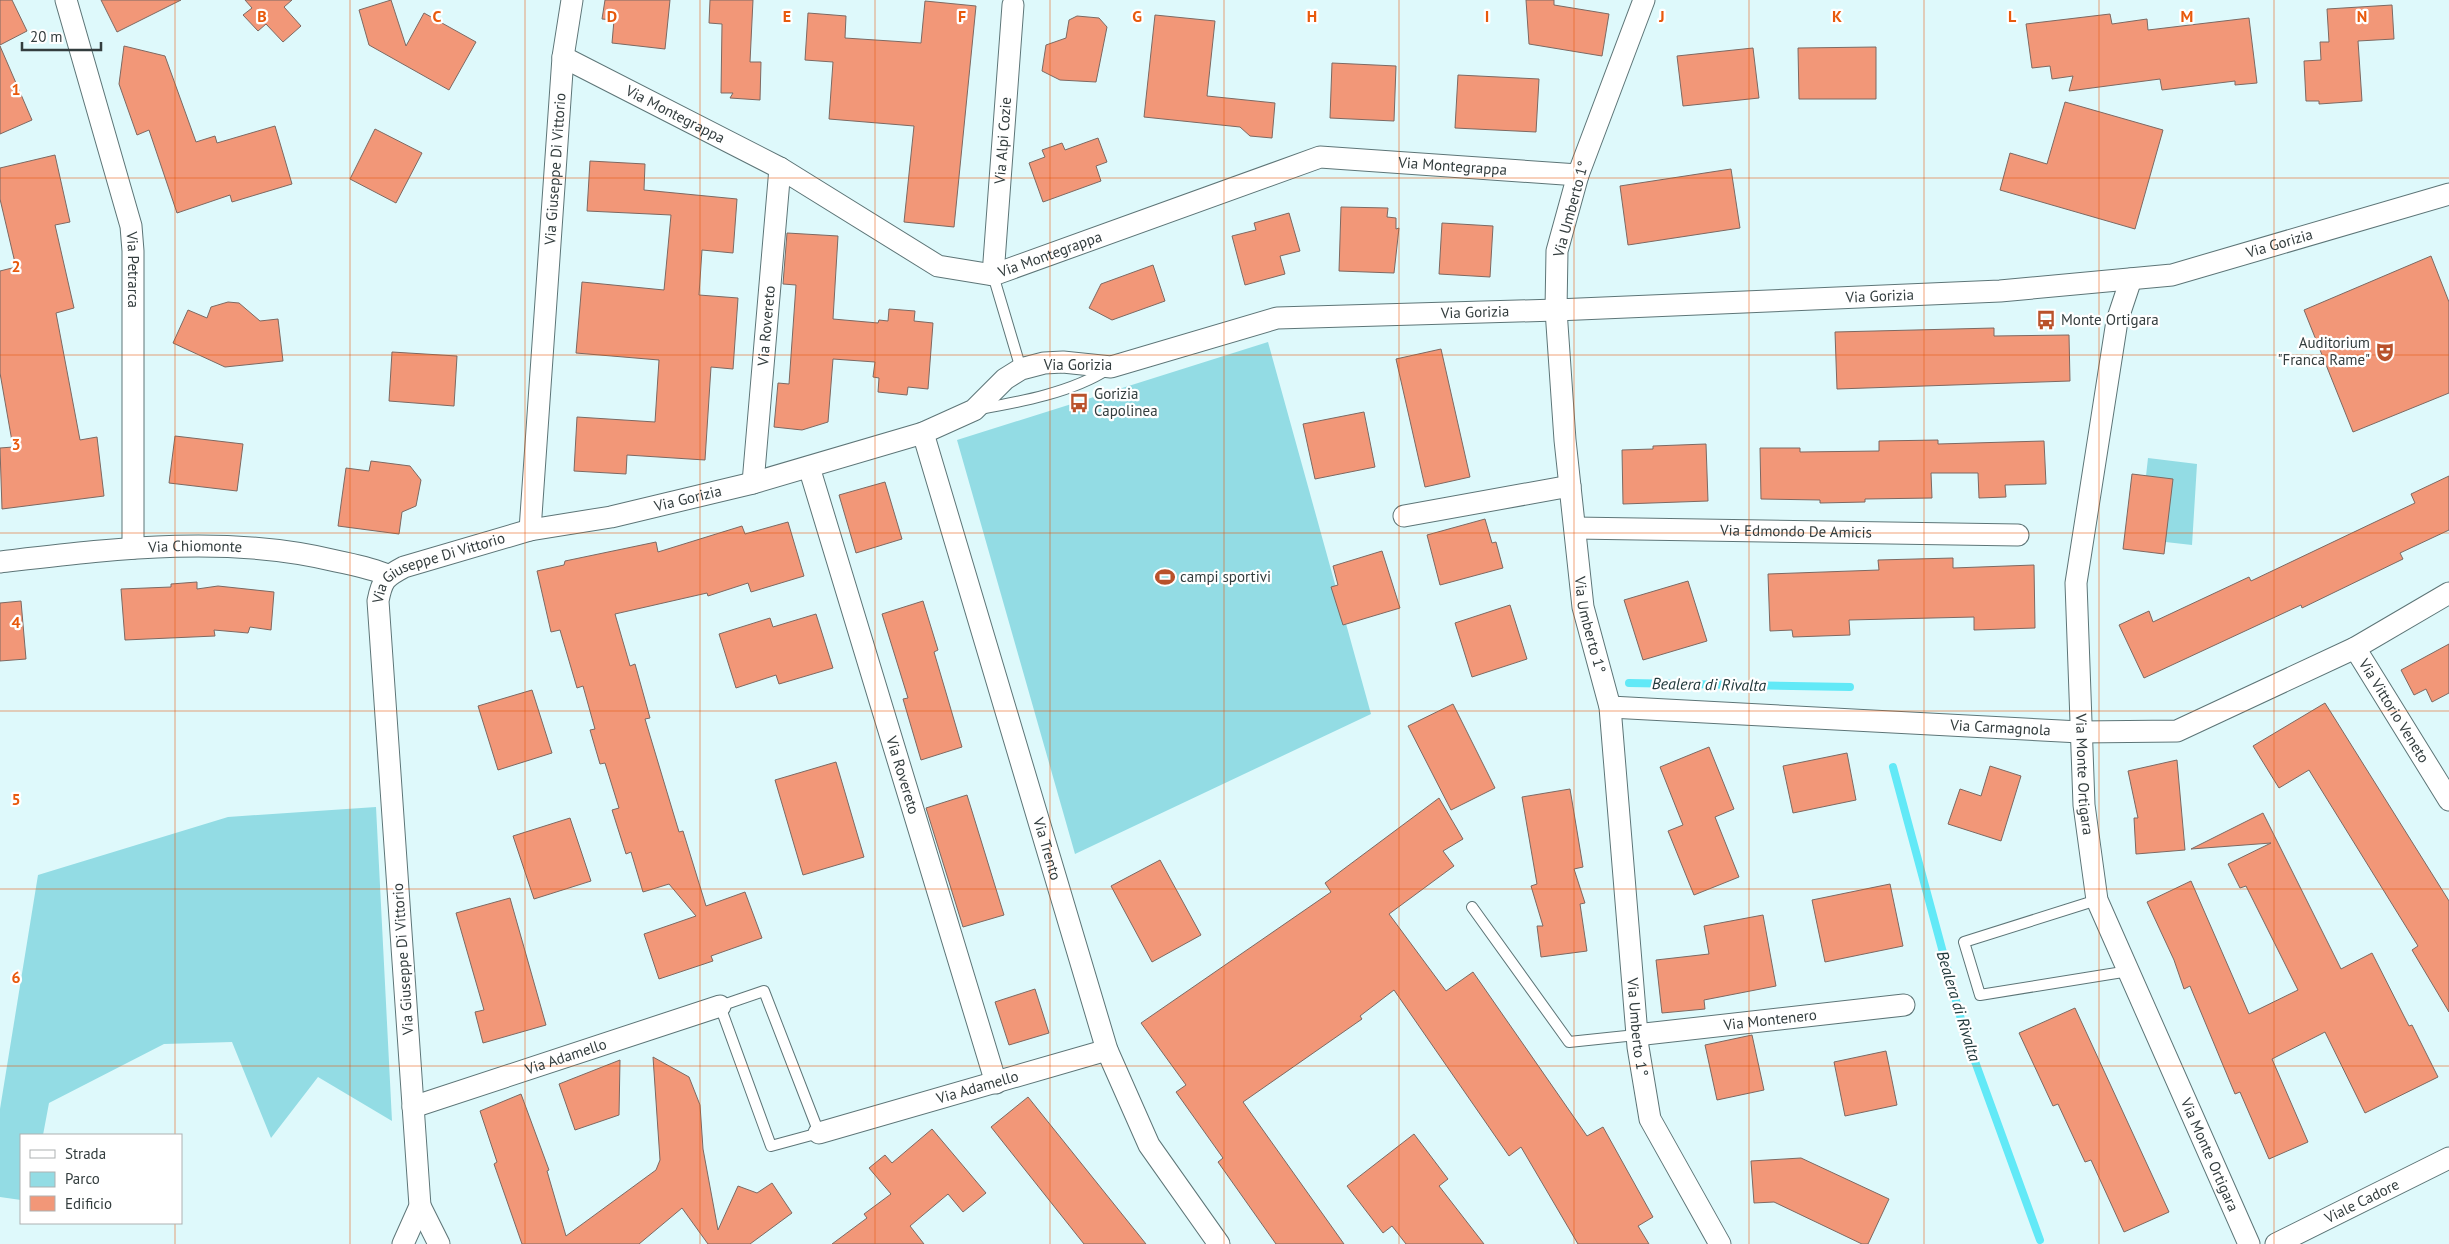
<svg xmlns="http://www.w3.org/2000/svg" width="2449" height="1244" font-family="'PT Sans',sans-serif">
  <style>
    .green { fill: #93dce4 }
    .lines { fill: none; stroke-linecap: round; stroke-linejoin: round }
    .stream { stroke: #62e9f7; stroke-width: 8 }
    .building { fill: #f29778; stroke: #7d6962 }
    .service-casing { stroke: #5d7577; stroke-width: 12 }
    .minor-casing { stroke: #5d7577; stroke-width: 23 }
    .service { stroke: #fff; stroke-width: 10 }
    .minor { stroke: #fff; stroke-width: 21 }
    .grid { fill: none; stroke: #e8590c; stroke-width: 1; stroke-opacity: 0.55 }
    .labels { text-anchor: middle; stroke-width: 4.5; stroke-linejoin: round; paint-order: stroke }
    .street-label { font-size: 15px; fill: #333d3e; stroke: #fff }
    .poi-label { font-size: 15px; fill: #333d3e; stroke: #fff; text-anchor: start }
    .water-label { font-size: 16px; font-style: italic; fill: #21393b; stroke: #fff }
    .grid-label { font-size: 16px; text-anchor: middle; font-weight: bold; fill: #e8590c; stroke: #fff; stroke-width: 4.5; stroke-linejoin: round; paint-order: stroke }
  </style>
  <rect width="100%" height="100%" fill="#def9fb"/>
  <!-- green -->
  <path class="green" d="M1268,342L1371,714L1075,854L957,440Z
    M2148,458L2197,464L2192,545L2139,539Z
    M376,807L392,1121L318,1077L271,1138L232,1042L164,1044L49,1103L43,1135H21V1200L0,1197V1109L38,875L228,817Z"/>
  <g class="lines">
    <!-- stream -->
    <path class="stream" d="M1629,683L1850,687
      M1893,767L1965,1034L2040,1240"/>
  </g>
  <!-- building -->
  <path class="building" d="M0,0H12L27,31L0,45Z
    M101,0H181L117,32Z
    M245,0H292L284,7L301,26L283,42L266,24L258,31L243,15L252,8Z
    M391,0L406,46L424,13L476,42L449,90L369,45L359,10Z
    M605,0H670L665,49L612,43L614,20L602,19Z
    M710,0H753L750,62H761L760,100L730,98L733,93H721L722,24L709,23Z
    M1526,0H1554V5L1609,14L1602,56L1529,44Z
    M925,1L976,6L954,227L904,222L914,126L829,119L833,62L805,60L808,13L846,16L845,38L921,43Z
    M2392,5L2394,39L2358,41L2362,101L2319,104V101H2306L2304,61L2321,60L2320,42H2329L2327,9Z
    M2110,14L2112,24L2147,19L2148,30L2249,18L2257,83L2235,85V81L2162,90L2160,79L2069,91L2073,76L2052,79L2050,66L2032,68L2026,24Z
    M1155,15L1215,21L1207,96L1275,103L1272,138L1250,136L1240,127L1144,117Z
    M1077,16L1099,18L1107,27L1096,82L1060,80L1042,71L1046,45L1066,38L1069,20Z
    M0,46L32,120L0,134Z
    M124,46L165,56L196,142L215,136L217,143L275,126L292,184L232,202L230,195L177,213L149,130L137,135L119,84Z
    M1876,47V99H1799L1798,48Z
    M1753,48L1759,98L1683,106L1677,56Z
    M1332,63L1396,66L1394,121L1330,118Z
    M1458,75L1539,79L1536,132L1455,128Z
    M2065,102L2163,130L2135,229L2000,190L2010,153L2047,164Z
    M375,129L422,153L396,203L350,179Z
    M1098,138L1107,162L1096,166L1101,181L1043,202L1029,163L1045,157L1042,150L1062,143L1065,150Z
    M55,155L70,222L55,225L74,308L56,313L80,440L97,437L104,496L2,509L0,448L13,447L0,373V271L16,267L0,199V168Z
    M590,161L645,164L644,190L737,199L733,253L702,250L699,295L738,298L733,369L711,367L705,460L627,455L626,474L574,471L577,417L655,422L659,360L576,353L582,282L664,290L671,215L587,211Z
    M1731,169L1740,228L1628,245L1620,186Z
    M1341,207L1388,208L1387,217L1396,218V229L1399,228L1394,273L1339,271Z
    M1289,213L1300,251L1280,256L1285,274L1245,285L1232,236L1256,230L1254,223Z
    M1442,223L1493,226L1490,277L1439,274Z
    M787,233L838,236L833,319L878,323L879,320L888,321L889,309L915,311L914,321L933,323L928,389L908,387L907,395L878,392L879,378L873,377L875,362L833,359L828,422L802,430L774,427L778,383L789,384L796,285L783,284Z
    M2431,256L2449,302V393L2353,432L2304,310Z
    M1153,265L1165,301L1112,320L1089,308L1101,284Z
    M228,302L239,303L260,321L278,319L283,361L225,367L173,343L188,310L207,318L211,307Z
    M1994,328V336L2069,335L2070,381L1837,389L1835,332Z
    M1441,349L1470,477L1425,487L1396,359Z
    M392,352L457,356L454,406L389,401Z
    M1364,412L1375,467L1315,479L1303,424Z
    M175,436L243,444L237,491L169,483Z
    M1938,440V444L2044,441L2046,484L2005,485L2006,497L1979,498L1978,473H1931L1932,498L1865,499V502L1820,503V500L1761,499L1760,448H1800V452L1879,451V441Z
    M1706,444L1708,501L1623,504L1622,450L1653,449V446Z
    M371,461L410,466L421,480L416,506L402,512L399,534L338,526L346,468L369,471Z
    M2132,474L2173,479L2164,554L2123,549Z
    M2449,476V530L2400,553L2403,559L2302,608L2301,605L2144,678L2119,625L2149,611L2153,622L2249,577L2251,581L2415,503L2411,494Z
    M885,482L902,539L856,553L839,495Z
    M1485,519L1492,543L1496,542L1503,568L1440,585L1427,535Z
    M788,522L804,576L751,592L748,583L708,596L707,593L615,614L630,666L635,664L650,718L645,719L679,832L683,831L706,906L745,892L762,938L711,956L713,961L659,979L644,934L696,916L669,884L643,892L631,852L626,854L612,810L619,808L605,763L600,764L590,730L595,729L583,686L577,688L560,630L551,632L537,571L564,565L565,561L656,542L658,552L742,526L745,534Z
    M1382,551L1400,608L1343,625L1331,587L1338,585L1333,566Z
    M1953,558V568L2034,565L2035,628L1974,630V617L1849,620L1850,635L1793,637L1792,630L1770,631L1768,574L1879,570L1878,560Z
    M1688,581L1707,641L1643,660L1624,600Z
    M197,582V589L218,586L274,592L271,630L250,627L248,633L214,630L215,636L125,640L121,589L171,587V584Z
    M21,601L26,659L0,661V603Z
    M923,601L938,650L934,652L962,747L921,760L903,699L908,698L882,614Z
    M1510,605L1527,659L1472,677L1455,623Z
    M816,614L833,668L779,684L776,675L736,688L719,634L770,618L773,627Z
    M2449,644V693L2432,702L2426,689L2414,695L2401,670Z
    M532,690L552,753L498,770L478,706Z
    M2325,703L2449,901V1012L2412,950L2418,946L2309,770L2279,788L2253,746Z
    M1453,704L1495,788L1451,810L1408,726Z
    M1709,747L1734,809L1715,817L1739,877L1694,895L1668,831L1683,825L1660,767Z
    M1847,753L1856,800L1793,813L1783,766Z
    M2177,760L2185,850L2136,854L2134,818H2138L2128,771Z
    M836,762L864,857L803,875L775,780Z
    M1990,766L2021,776L2001,841L1948,824L1960,789L1981,796Z
    M1570,789L1583,867L1574,869L1585,903L1580,904L1587,951L1541,957L1537,926H1543L1531,886L1537,884L1522,797Z
    M967,795L1004,915L963,927L926,808Z
    M1439,798L1463,839L1443,851L1454,866L1389,914L1446,991L1473,972L1587,1136L1603,1127L1653,1217L1638,1226L1649,1244H1578L1521,1147L1509,1156L1394,990L1360,1016L1362,1019L1243,1102L1344,1244H1276L1218,1162L1223,1158L1176,1092L1186,1085L1141,1023L1331,892L1325,883Z
    M2263,813L2341,969L2372,953L2409,1026L2412,1025L2438,1077L2365,1113L2325,1032L2272,1059L2308,1142L2269,1159L2240,1092L2235,1094L2190,986L2184,989L2174,960L2147,902L2191,881L2249,1014L2298,990L2246,886L2240,888L2228,864L2271,843L2191,849Z
    M570,818L591,881L534,899L513,836Z
    M1160,860L1201,935L1152,962L1111,886Z
    M1890,884L1903,946L1825,962L1812,900Z
    M510,898L546,1025L483,1043L475,1012L484,1010L456,913Z
    M1763,915L1776,986L1704,1000L1705,1009L1662,1013L1656,960L1709,954L1704,926Z
    M1035,989L1049,1033L1009,1045L995,1002Z
    M2075,1008L2169,1212L2124,1232L2091,1160L2085,1162L2058,1104L2053,1106L2019,1033Z
    M1752,1035L1764,1090L1717,1100L1705,1045Z
    M1886,1051L1897,1105L1845,1116L1834,1062Z
    M653,1057L689,1077L700,1105L703,1149L718,1230L738,1186L757,1193L772,1183L792,1213L750,1244H708L682,1208L639,1244H522L494,1164L497,1162L480,1111L521,1094L549,1170L547,1171L566,1236L656,1170L660,1160Z
    M620,1060L619,1115L575,1130L559,1084Z
    M1028,1097L1146,1244H1084L991,1127Z
    M932,1129L986,1193L963,1212L948,1194L910,1226L924,1244H832L867,1218L864,1214L891,1194L869,1168L885,1155L892,1163Z
    M1414,1134L1448,1179L1439,1186L1484,1244H1406L1392,1226L1383,1233L1347,1186Z
    M1801,1158L1889,1199L1868,1244H1862L1774,1202L1754,1203L1751,1161Z"/>
  <g class="lines">
    <defs>
      <path id="service" d="M993,275L1021,369
        M980,409C1020,402 1073,392 1108,369
        M2097,900L1964,942L1980,995L2129,971
        M1472,907L1569,1042L1636,1035
        M764,991L819,1133L771,1146L720,1006Z"/>
      <g id="minor">
        <path id="s1" d="M66,0L131,226L133,251V548"/>
        <path id="s2" d="M1644,0L1578,175L1557,251L1556,310L1565,440L1583,607L1610,707L1638,1047L1650,1119L1720,1244"/>
        <path id="s3" d="M563,57L780,168L938,266L993,275L1320,157L1578,175"/>
        <path id="s4" d="M993,275L1013,5"/>
        <path id="s5" d="M2131,279L2117,321L2076,583L2084,805L2097,900L2249,1244"/>
        <path id="s6" d="M923,433L1107,1050L1149,1145L1219,1244"/>
        <path id="s7" d="M809,467L996,1083"/>
        <path id="s8" d="M753,483L780,168"/>
        <path d="M1404,516L1570,486"/>
        <path id="s9" d="M1575,528L2018,535"/>
        <path id="s10" d="M530,530L563,57L572,0"/>
        <path id="s11" d="M0,562C112,549 226,534 336,561C354,565 371,568 387,575"/>
        <path id="s12" d="M2355,648L2449,800"/>
        <path id="s13" d="M1610,707L2080,732L2177,731L2355,648L2449,593"/>
        <path id="s14" d="M1636,1035L1904,1005"/>
        <path id="s15" d="M413,1107L720,1006"/>
        <path id="s16" d="M819,1133L1107,1050"/>
        <path d="M420,1206L439,1244"/>
        <path id="s17" d="M403,1244L420,1206L378,601C382,580 385,577 404,567L530,530L611,517L753,483L923,433L974,410L1005,379L1021,369L1044,363L1063,362L1111,367L1277,318L1556,310L2000,291L2172,275L2449,194"/>
        <path id="s18" d="M2276,1244L2449,1158"/>
      </g>
    </defs>
    <!-- service casing -->
    <use href="#service" class="service-casing"/>
    <!-- minor casing -->
    <use href="#minor" class="minor-casing"/>
    <!-- service -->
    <use href="#service" class="service"/>
    <!-- minor -->
    <use href="#minor" class="minor"/>
  </g>
  <!-- grid -->
  <path class="grid" d="M175,0V1135M350,0V1244M525,0V1244M700,0V1244M875,0V1244M1050,0V1244M1224,0V1244M1399,0V1244M1574,0V1244M1749,0V1244M1924,0V1244M2099,0V1244M2274,0V1244M0,178H2449M0,355H2449M0,533H2449M0,711H2449M0,889H2449M0,1066H2449M175,1223V1244"/>
  <!-- icons -->
  <defs>
    <symbol id="bus-bare" viewBox="-9 -9 18 18"><path d="M-5-6H5V4H4V6H2V4H-2V6H-4V4H-5ZM-3.5-4V0h7V-4ZM-3.5 1.2v1.5H-2V1.2ZM2 1.2v1.5H3.5V1.2Z" fill="#b9522b" stroke="#fff" stroke-width="2.5" paint-order="stroke"/></symbol>
    <symbol id="theatre-bare" viewBox="-9 -9 18 18"><path d="M-5-5.5Q0-4 5-5.5V0Q5 5 0 6Q-5 5-5 0ZM-3.3-2.5H-1v1.5H-3.3ZM1-2.5H3.3v1.5H1ZM-2.8 1Q0 5.5 2.8 1Z" fill="#b9522b" stroke="#fff" stroke-width="2.5" paint-order="stroke"/></symbol>
    <symbol id="stadium-bare" viewBox="-9 -9 18 18"><path d="M0-5a6.5 5 0 1 0 0 10a6.5 5 0 1 0 0-10ZM-3.5-1.8h7v3.6h-7Z" fill="#b9522b" stroke="#fff" stroke-width="2.5" paint-order="stroke"/></symbol>
  </defs>
  <g fill-rule="evenodd">
    <use href="#bus-bare" x="2032" y="306" width="28" height="28"/>
    <use href="#theatre-bare" x="2371" y="338" width="28" height="28"/>
    <use href="#bus-bare" x="1065" y="389" width="28" height="28"/>
    <use href="#stadium-bare" x="1151" y="563" width="28" height="28"/>
  </g>
  <g class="labels">
    <!-- street labels -->
    <g class="street-label">
      <text dy="5" stroke="none"><textPath href="#s3" startOffset="126">Via Montegrappa</textPath></text>
      <text dy="5" stroke="none"><textPath href="#s4" startOffset="135">Via Alpi Cozie</textPath></text>
      <text dy="5" stroke="none"><textPath href="#s3" startOffset="966">Via Montegrappa</textPath></text>
      <text dy="5" stroke="none"><textPath href="#s10" startOffset="362">Via Giuseppe Di Vittorio</textPath></text>
      <text transform="translate(1571 209) rotate(-75)" y="5">Via Umberto 1°</text>
      <text dy="5" stroke="none"><textPath href="#s17" startOffset="2621">Via Gorizia</textPath></text>
      <text dy="5" stroke="none"><textPath href="#s3" startOffset="546">Via Montegrappa</textPath></text>
      <text dy="5" stroke="none"><textPath href="#s1" startOffset="279">Via Petrarca</textPath></text>
      <text dy="5" stroke="none"><textPath href="#s17" startOffset="2216">Via Gorizia</textPath></text>
      <text dy="5" stroke="none"><textPath href="#s17" startOffset="1811">Via Gorizia</textPath></text>
      <text dy="5" stroke="none"><textPath href="#s8" startOffset="158">Via Rovereto</textPath></text>
      <text x="1078" y="370">Via Gorizia</text>
      <text dy="5" stroke="none"><textPath href="#s17" startOffset="986">Via Gorizia</textPath></text>
      <text dy="5" stroke="none"><textPath href="#s9" startOffset="221">Via Edmondo De Amicis</textPath></text>
      <text dy="5" stroke="none"><textPath href="#s11" startOffset="196">Via Chiomonte</textPath></text>
      <text dy="5" stroke="none"><textPath href="#s17" startOffset="722">Via Giuseppe Di Vittorio</textPath></text>
      <text dy="5" stroke="none"><textPath href="#s2" startOffset="642">Via Umberto 1°</textPath></text>
      <text dy="5" stroke="none"><textPath href="#s12" startOffset="74">Via Vittorio Veneto</textPath></text>
      <text dy="5" stroke="none"><textPath href="#s13" startOffset="391">Via Carmagnola</textPath></text>
      <text dy="5" stroke="none"><textPath href="#s7" startOffset="322">Via Rovereto</textPath></text>
      <text dy="5" stroke="none"><textPath href="#s5" startOffset="501">Via Monte Ortigara</textPath></text>
      <text dy="5" stroke="none"><textPath href="#s6" startOffset="434">Via Trento</textPath></text>
      <text transform="translate(403 959) rotate(-94)" y="5">Via Giuseppe Di Vittorio</text>
      <text dy="5" stroke="none"><textPath href="#s14" startOffset="135">Via Montenero</textPath></text>
      <text dy="5" stroke="none"><textPath href="#s2" startOffset="1048">Via Umberto 1°</textPath></text>
      <text dy="5" stroke="none"><textPath href="#s15" startOffset="161">Via Adamello</textPath></text>
      <text dy="5" stroke="none"><textPath href="#s16" startOffset="165">Via Adamello</textPath></text>
      <text dy="5" stroke="none"><textPath href="#s5" startOffset="906">Via Monte Ortigara</textPath></text>
      <text dy="5" stroke="none"><textPath href="#s18" startOffset="96">Viale Cadore</textPath></text>
    </g>
    <!-- poi labels -->
    <g class="poi-label">
      <text x="2061" y="325">Monte Ortigara</text>
      <text x="2370" y="348" text-anchor="end">Auditorium<tspan x="2370" dy="17">"Franca Rame"</tspan></text>
      <text x="1094" y="399">Gorizia<tspan x="1094" dy="17">Capolinea</tspan></text>
      <text x="1180" y="582">campi sportivi</text>
    </g>
    <!-- water labels -->
    <g class="water-label">
      <text transform="translate(1709 684) rotate(1)" y="6">Bealera di Rivalta</text>
      <text transform="translate(1959 1006) rotate(73)" y="6">Bealera di Rivalta</text>
    </g>
  </g>
  <g class="grid-label">
    <text x="262" y="22">B</text>
    <text x="437" y="22">C</text>
    <text x="612" y="22">D</text>
    <text x="787" y="22">E</text>
    <text x="962" y="22">F</text>
    <text x="1137" y="22">G</text>
    <text x="1312" y="22">H</text>
    <text x="1487" y="22">I</text>
    <text x="1662" y="22">J</text>
    <text x="1837" y="22">K</text>
    <text x="2012" y="22">L</text>
    <text x="2187" y="22">M</text>
    <text x="2362" y="22">N</text>
    <text x="16" y="95">1</text>
    <text x="16" y="272">2</text>
    <text x="16" y="450">3</text>
    <text x="16" y="628">4</text>
    <text x="16" y="805">5</text>
    <text x="16" y="983">6</text>
  </g>
  <!-- legend -->
  <rect x="20" y="1134" width="162" height="90" fill="#ffffff" stroke="#adb1b2"/>
  <rect x="30" y="1150" width="25" height="8" fill="#ffffff" stroke="#adb1b2"/>
  <text x="65" y="1159" font-size="15" fill="#333d3e">Strada</text>
  <rect x="30" y="1172" width="25" height="15" fill="#93dce4" stroke="#adb1b2"/>
  <text x="65" y="1184" font-size="15" fill="#333d3e">Parco</text>
  <rect x="30" y="1196" width="25" height="15" fill="#f29778" stroke="#adb1b2"/>
  <text x="65" y="1209" font-size="15" fill="#333d3e">Edificio</text>
  <!-- scale -->
  <path d="M22 42v8h79v-8" fill="none" stroke="#333d3e" stroke-width="2.5"/>
  <text x="30" y="42" font-size="15" fill="#333d3e" stroke="#ffffff" stroke-width="4" paint-order="stroke">20 m</text>
</svg>
